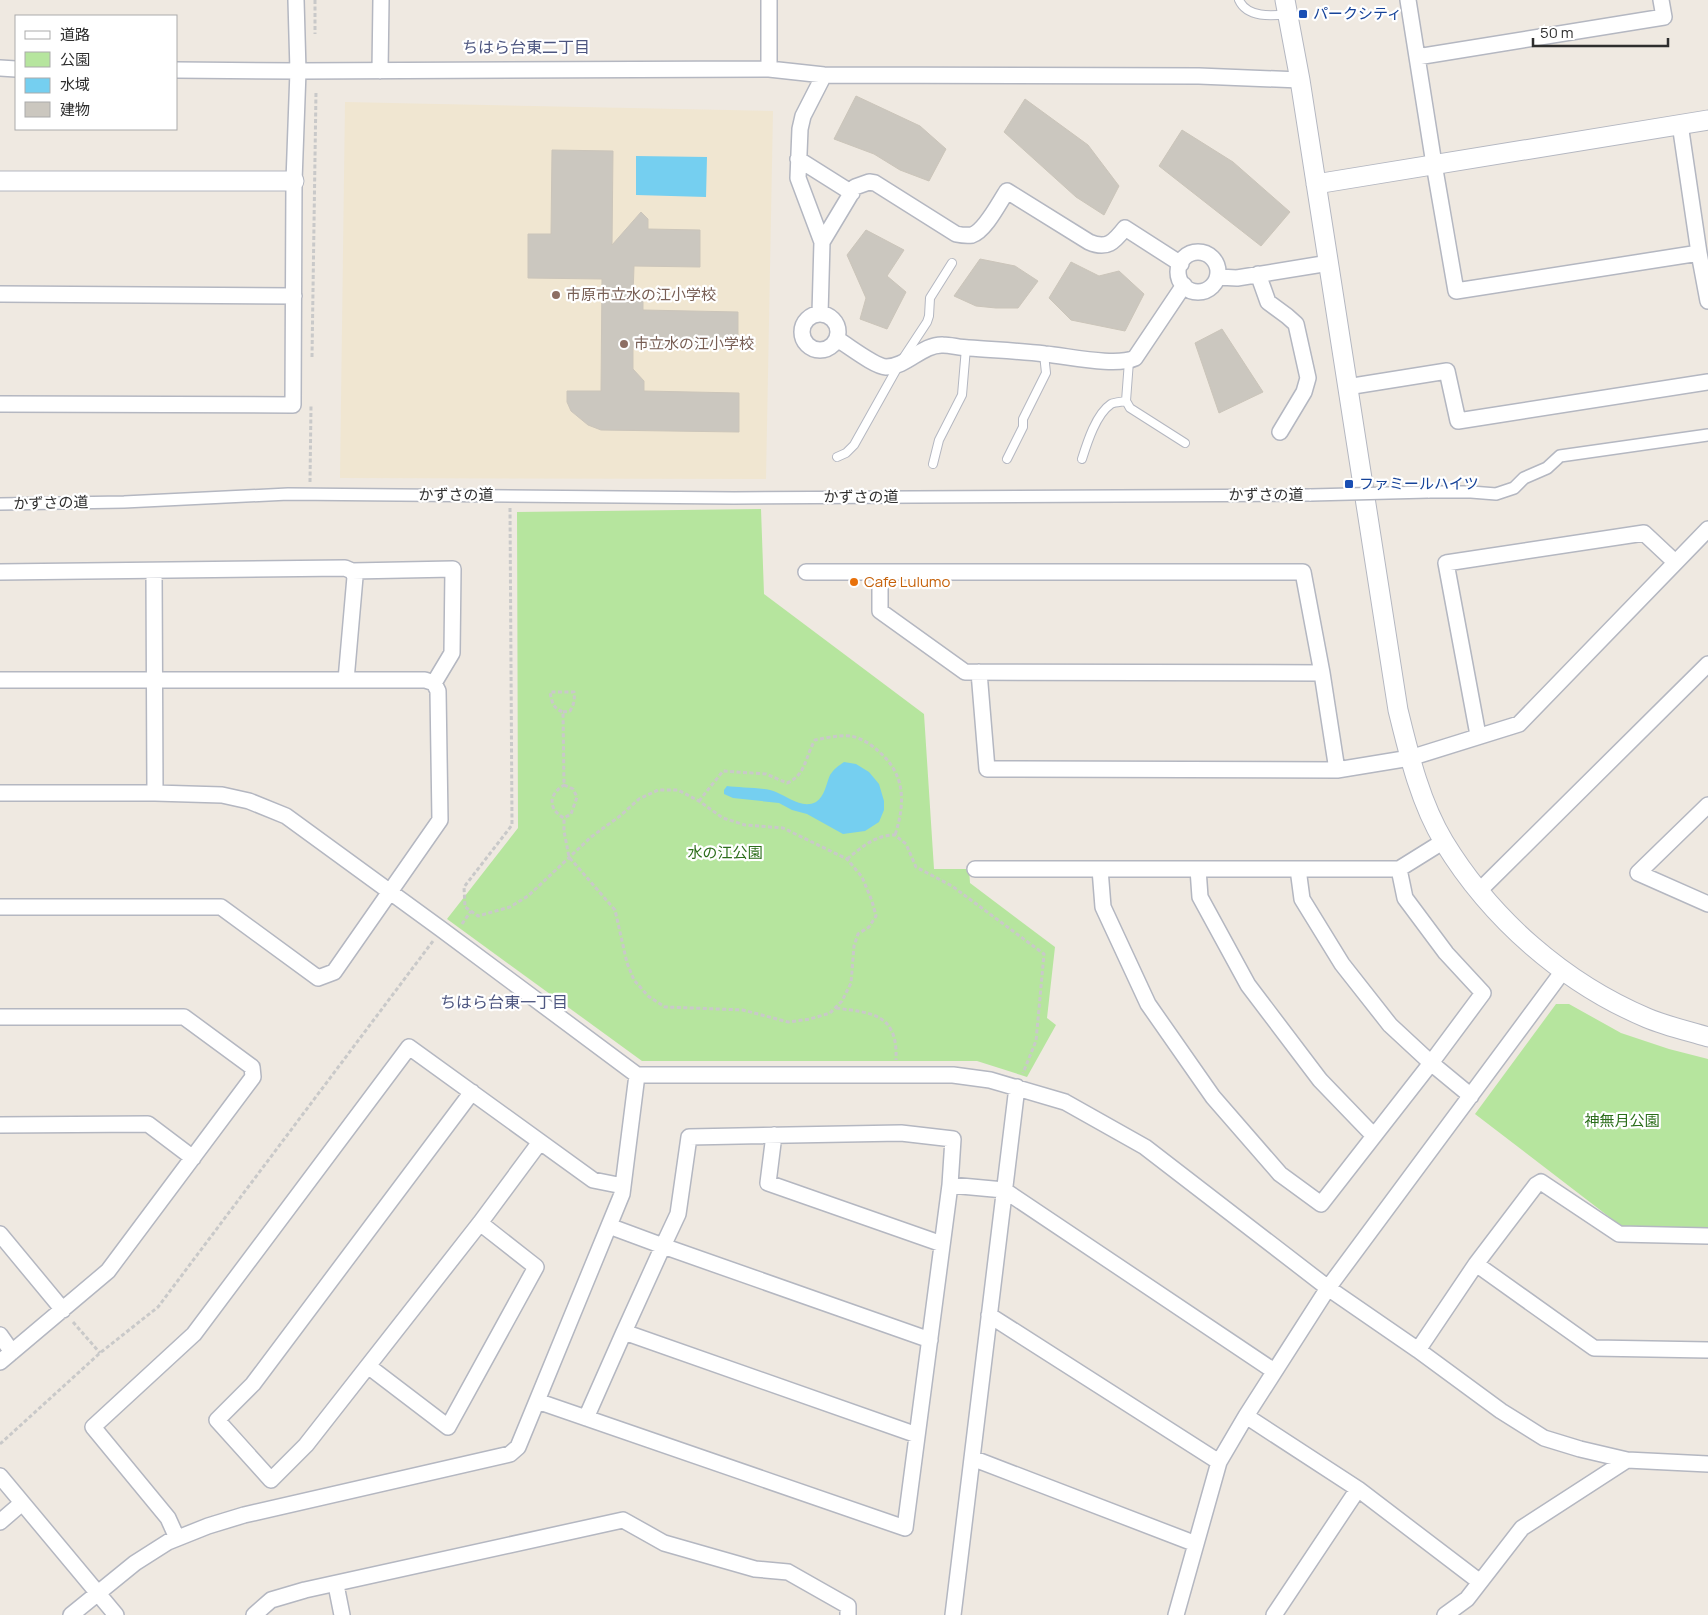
<svg xmlns="http://www.w3.org/2000/svg" width="1708" height="1615" font-family="Manrope,'Noto Sans JP',sans-serif">
  <style>
    .education { fill: #f0e6d1 }
    .green { fill: #b6e59e }
    .water { fill: #75cff0 }
    .building { fill: #cbc7bf; stroke: #cbc5ba }
    .lines { fill: none; stroke-linecap: round; stroke-linejoin: round }
    .service-casing { stroke: #b4b7c1; stroke-width: 10 }
    .pedestrian-casing { stroke: #b4b7c1; stroke-width: 14 }
    .minor-casing { stroke: #b4b7c1; stroke-width: 18 }
    .tertiary-casing { stroke: #b4b7c1; stroke-width: 21 }
    .path { stroke: #c9c9c9; stroke-width: 3; stroke-dasharray: 4 2.5; stroke-linecap: butt }
    .service { stroke: #fff; stroke-width: 8 }
    .pedestrian { stroke: #fff; stroke-width: 11 }
    .minor { stroke: #fff; stroke-width: 15 }
    .tertiary { stroke: #fff; stroke-width: 19 }
    .pedestrian-bridge-casing { stroke: #b4b7c1; stroke-width: 14; stroke-linecap: butt }
    .pedestrian-bridge { stroke: #fff; stroke-width: 11 }
    .transit-dot { fill: #1a4fb4; stroke: #fff; stroke-width: 2 }
    .education-dot { fill: #8d6e63; stroke: #fff; stroke-width: 2 }
    .food-dot { fill: #e8710a; stroke: #fff; stroke-width: 2 }
    .labels { text-anchor: middle; stroke-width: 4.5; stroke-linejoin: round; paint-order: stroke }
    .transit-label { font-size: 15px; fill: #164399; stroke: #fff; text-anchor: start }
    .education-label { font-size: 15px; fill: #785e54; stroke: #fff; text-anchor: start }
    .street-label { font-size: 15px; fill: #2e2e2e; stroke: #fff }
    .food-label { font-size: 15px; fill: #c56008; stroke: #fff; text-anchor: start }
    .park-label { font-size: 15px; fill: #2c6e1b; stroke: #fff }
    .neighbourhood-label { font-size: 16px; fill: #4d5680; stroke: #fff }
  </style>
  <rect width="100%" height="100%" fill="#efe9e1"/>
  <!-- education -->
  <path class="education" d="M345,102L773,111L766,479L340,478Z"/>
  <!-- green -->
  <path class="green" d="M761,509L764,594L924,714L934,869H969L970,883L1055,947L1047,1018L1056,1025L1027,1077L977,1061H642L447,919L518,828L517,512Z
    M1556,1004H1569L1621,1033L1669,1049L1708,1059V1229L1621,1226L1475,1114Z"/>
  <!-- water -->
  <path class="water" d="M636,156L707,157L706,197L636,195Z
    M844,762L856,764L869,772L879,784L884,801V810L879,822L865,831L843,834L807,814L792,810L779,803L733,798L724,794V790L727,786C739,788 767,787 776,792C788,797 802,809 816,802C825,796 826,784 830,775C834,769 838,766 844,762Z"/>
  <!-- building -->
  <path class="building" d="M856,96L920,126L946,149L929,181L900,170L874,154L834,139Z
    M1025,99L1088,145L1119,186L1104,215L1076,197L1004,132Z
    M1182,130L1233,162L1290,212L1261,246L1159,166Z
    M552,150L613,151L612,245L641,212L648,219V229L700,230V267L634,266L633,296L643,297V310L738,312V348L633,347V369L644,381V391L739,393V432L601,430L588,425L571,411L567,402V391H601L602,279L528,278V234H551Z
    M866,230L904,250L887,276L906,292L887,329L860,319L866,298L847,255Z
    M980,259L1015,266L1038,281L1018,308H996L976,306L954,296Z
    M1071,262L1099,276L1119,271L1144,294L1125,331L1071,320L1049,298Z
    M1222,329L1263,392L1219,413L1195,343Z"/>
  <g class="lines">
    <defs>
      <path id="service" d="M1239,0C1247,18 1272,16 1288,14
        M1129,361L1126,401L1130,408L1185,443
        M837,457L846,453L854,445L900,363L927,322L929,316L930,298L952,263
        M1007,459L1023,427V419L1046,373L1044,354
        M1082,459C1087,443 1096,414 1111,404C1115,402 1122,402 1126,401
        M933,464L939,440L962,395L966,348"/>
      <path id="pedestrian" d="M1428,492H1471L1496,494L1514,488L1524,478L1547,468L1560,456L1708,435
        M0,504L124,502L288,494L734,498L1311,495"/>
      <path id="minor" d="M1408,0L1434,164L1456,291L1699,253L1680,124
        M1417,57L1664,17L1661,0
        M0,68L16,69
        M769,69V0
        M176,70L298,71L769,69L824,75L1199,76L1300,80
        M380,71L381,0
        M798,159L852,193
        M822,242L855,187L869,182L875,183L956,234C961,235 966,236 972,235C985,231 999,203 1007,191L1089,242C1107,250 1114,242 1125,228L1181,264
        M1178 272a20 20 0 1 1 40 0a20 20 0 1 1-40 0Z
        M1699,253L1708,301
        M1258,274L1268,302L1287,316L1296,324L1308,378L1304,392L1280,432
        M1218,277L1237,278L1329,263
        M0,294L294,296
        M820,314L822,242L798,178L800,129L803,116L824,75
        M802 332a18 18 0 1 1 36 0a18 18 0 1 1-36 0Z
        M837,339C849,346 874,366 886,367C907,367 922,344 943,345C951,345 960,348 969,348C994,350 1020,351 1045,354C1068,356 1116,367 1135,358L1184,285
        M1347,387L1447,371L1458,421L1708,382
        M0,404L293,405L294,181L298,71L296,0
        M154,571L155,793
        M352,571L453,569L452,653L434,683
        M0,572L345,568L352,571L355,577L346,680
        M806,572H1303L1322,673
        M880,572V611L965,672L1322,673L1337,770
        M979,672L987,769L1337,770L1410,758L1519,724L1708,529
        M0,680H425L434,683L438,691L440,820L334,972L318,978L221,907H0
        M1478,735L1446,563L1644,533L1675,562
        M0,793H155L222,795L249,801L286,816L441,929L637,1075H953L990,1080L1065,1102L1145,1147L1328,1288L1418,1350L1501,1411L1544,1438L1580,1449L1627,1460L1708,1464
        M1708,805L1638,873L1708,904
        M1444,841L1399,869L1405,898L1446,953L1483,993L1431,1063L1471,1096
        M975,869H1399
        M1100,869L1103,907L1148,1004L1213,1097L1280,1174L1321,1204L1374,1136L1320,1080L1248,985L1200,897L1198,869
        M1298,869L1302,899L1342,964L1390,1025L1431,1063L1374,1136
        M1479,891L1708,664
        M0,1017H184L252,1067L253,1077L108,1271L0,1362
        M472,1092L253,1384L217,1420L271,1480L306,1445L480,1223L540,1142
        M0,1125L148,1124L193,1158
        M774,1135L768,1183L942,1244
        M609,1226L663,1246L678,1214L689,1137L901,1133L953,1139L950,1185
        M0,1234L63,1310
        M1476,1264L1594,1348L1708,1350
        M989,1315L1219,1462
        M624,1332L663,1246L930,1340
        M0,1335L12,1352
        M1418,1350L1476,1264L1536,1185L1541,1182L1619,1234L1708,1236
        M368,1366L448,1427L536,1267L480,1223
        M537,1401L905,1528L950,1185L1004,1190L1274,1371
        M1246,1416L1358,1489L1480,1582
        M586,1418L624,1332L917,1435
        M972,1458L1196,1544
        M0,1476L116,1615
        M0,1522L22,1503
        M177,1538L168,1518L93,1427L194,1334L409,1047L593,1180L623,1186
        M336,1585L342,1615
        M71,1615L135,1563L168,1542L208,1526L244,1515L510,1454L518,1447L622,1194L637,1075
        M254,1615L271,1600L305,1590L623,1520L664,1543L755,1569L788,1572L848,1606V1615
        M953,1615L1017,1087
        M1176,1615L1219,1462L1246,1416L1328,1288L1563,971
        M1274,1615L1358,1489
        M1445,1615L1467,1599L1522,1528L1627,1460"/>
      <path id="tertiary" d="M1285,0L1300,80L1398,710C1409,755 1420,802 1444,842C1491,919 1564,983 1647,1018C1666,1026 1688,1031 1708,1037
        M0,181H294
        M1316,184L1708,120"/>
    </defs>
    <!-- service casing -->
    <use href="#service" class="service-casing"/>
    <!-- pedestrian casing -->
    <use href="#pedestrian" class="pedestrian-casing"/>
    <!-- minor casing -->
    <use href="#minor" class="minor-casing"/>
    <!-- tertiary casing -->
    <use href="#tertiary" class="tertiary-casing"/>
    <!-- path -->
    <path class="path" d="M315,0V34
      M312,357L316,91
      M310,482L311,406
      M510,508L512,825L464,887L465,907L478,916L510,907L528,896L591,837L620,816L639,799L658,790H678L699,801L723,818L745,825L783,828L847,859L862,877L872,901L876,916L869,927L858,934L854,946L851,983L842,1001L830,1013L810,1019L788,1022L743,1010L665,1007L648,996L634,980L627,963L615,910L569,857L564,831V818
      M563,712L570,711C574,704 575,700 574,692H550C552,703 553,708 563,712L564,785
      M564,785L573,789L577,797L571,814L564,818C548,809 548,795 564,785Z
      M699,801L723,771L766,774L787,783C806,775 805,757 815,740C826,738 838,735 850,736C859,737 871,744 877,750C905,773 906,801 895,835
      M847,859C862,847 875,835 895,835L906,844L916,867L952,886L1044,954L1036,1041L1023,1073
      M462,924L471,911
      M836,1008C873,1013 898,1014 896,1060
      M73,1322L100,1353
      M0,1444L100,1353L158,1307L433,941"/>
    <!-- service -->
    <use href="#service" class="service"/>
    <!-- pedestrian -->
    <use href="#pedestrian" class="pedestrian"/>
    <!-- minor -->
    <use href="#minor" class="minor"/>
    <!-- tertiary -->
    <use href="#tertiary" class="tertiary"/>
    <defs>
      <path id="pedestrian-bridge" d="M1311,495L1428,492"/>
    </defs>
    <!-- pedestrian-bridge casing -->
    <use href="#pedestrian-bridge" class="pedestrian-bridge-casing"/>
    <!-- pedestrian-bridge -->
    <use href="#pedestrian-bridge" class="pedestrian-bridge"/>
  </g>
  <!-- markers -->
  <g class="transit-dot">
    <rect x="1298" y="9" width="10" height="10" rx="2.5"/>
    <rect x="1344" y="479" width="10" height="10" rx="2.5"/>
  </g>
  <g class="education-dot">
    <circle cx="556" cy="295" r="5"/>
    <circle cx="624" cy="344" r="5"/>
  </g>
  <circle class="food-dot" cx="854" cy="582" r="5"/>
  <g class="labels">
    <!-- transit labels -->
    <g class="transit-label">
      <text x="1313" y="19">パークシティ</text>
      <text x="1359" y="489">ファミールハイツ</text>
    </g>
    <!-- education labels -->
    <g class="education-label">
      <text x="566" y="300">市原市立水の江小学校</text>
      <text x="634" y="349">市立水の江小学校</text>
    </g>
    <!-- street labels -->
    <g class="street-label">
      <text x="456" y="500">かずさの道</text>
      <text x="1266" y="500">かずさの道</text>
      <text x="861" y="502">かずさの道</text>
      <text transform="translate(51 503) rotate(-1)" y="5">かずさの道</text>
    </g>
    <!-- food labels -->
    <g class="food-label">
      <text x="864" y="587">Cafe Lulumo</text>
    </g>
    <!-- park labels -->
    <g class="park-label">
      <text x="725" y="858">水の江公園</text>
      <text x="1622" y="1126">神無月公園</text>
    </g>
    <!-- neighbourhood labels -->
    <g class="neighbourhood-label">
      <text x="526" y="53">ちはら台東二丁目</text>
      <text x="504" y="1008">ちはら台東一丁目</text>
    </g>
  </g>
  <!-- legend -->
  <rect x="15" y="15" width="162" height="115" fill="#ffffff" stroke="#ababab"/>
  <rect x="25" y="31" width="25" height="8" fill="#ffffff" stroke="#ababab"/>
  <text x="60" y="40" font-size="15" fill="#2e2e2e">道路</text>
  <rect x="25" y="52" width="25" height="15" fill="#b6e59e" stroke="#ababab"/>
  <text x="60" y="65" font-size="15" fill="#2e2e2e">公園</text>
  <rect x="25" y="78" width="25" height="15" fill="#75cff0" stroke="#ababab"/>
  <text x="60" y="90" font-size="15" fill="#2e2e2e">水域</text>
  <rect x="25" y="102" width="25" height="15" fill="#cbc7bf" stroke="#ababab"/>
  <text x="60" y="115" font-size="15" fill="#2e2e2e">建物</text>
  <!-- scale -->
  <path d="M1533 38v8h135v-8" fill="none" stroke="#2e2e2e" stroke-width="2.5"/>
  <text x="1540" y="38" font-size="15" fill="#2e2e2e" stroke="#ffffff" stroke-width="4" paint-order="stroke">50 m</text>
</svg>
